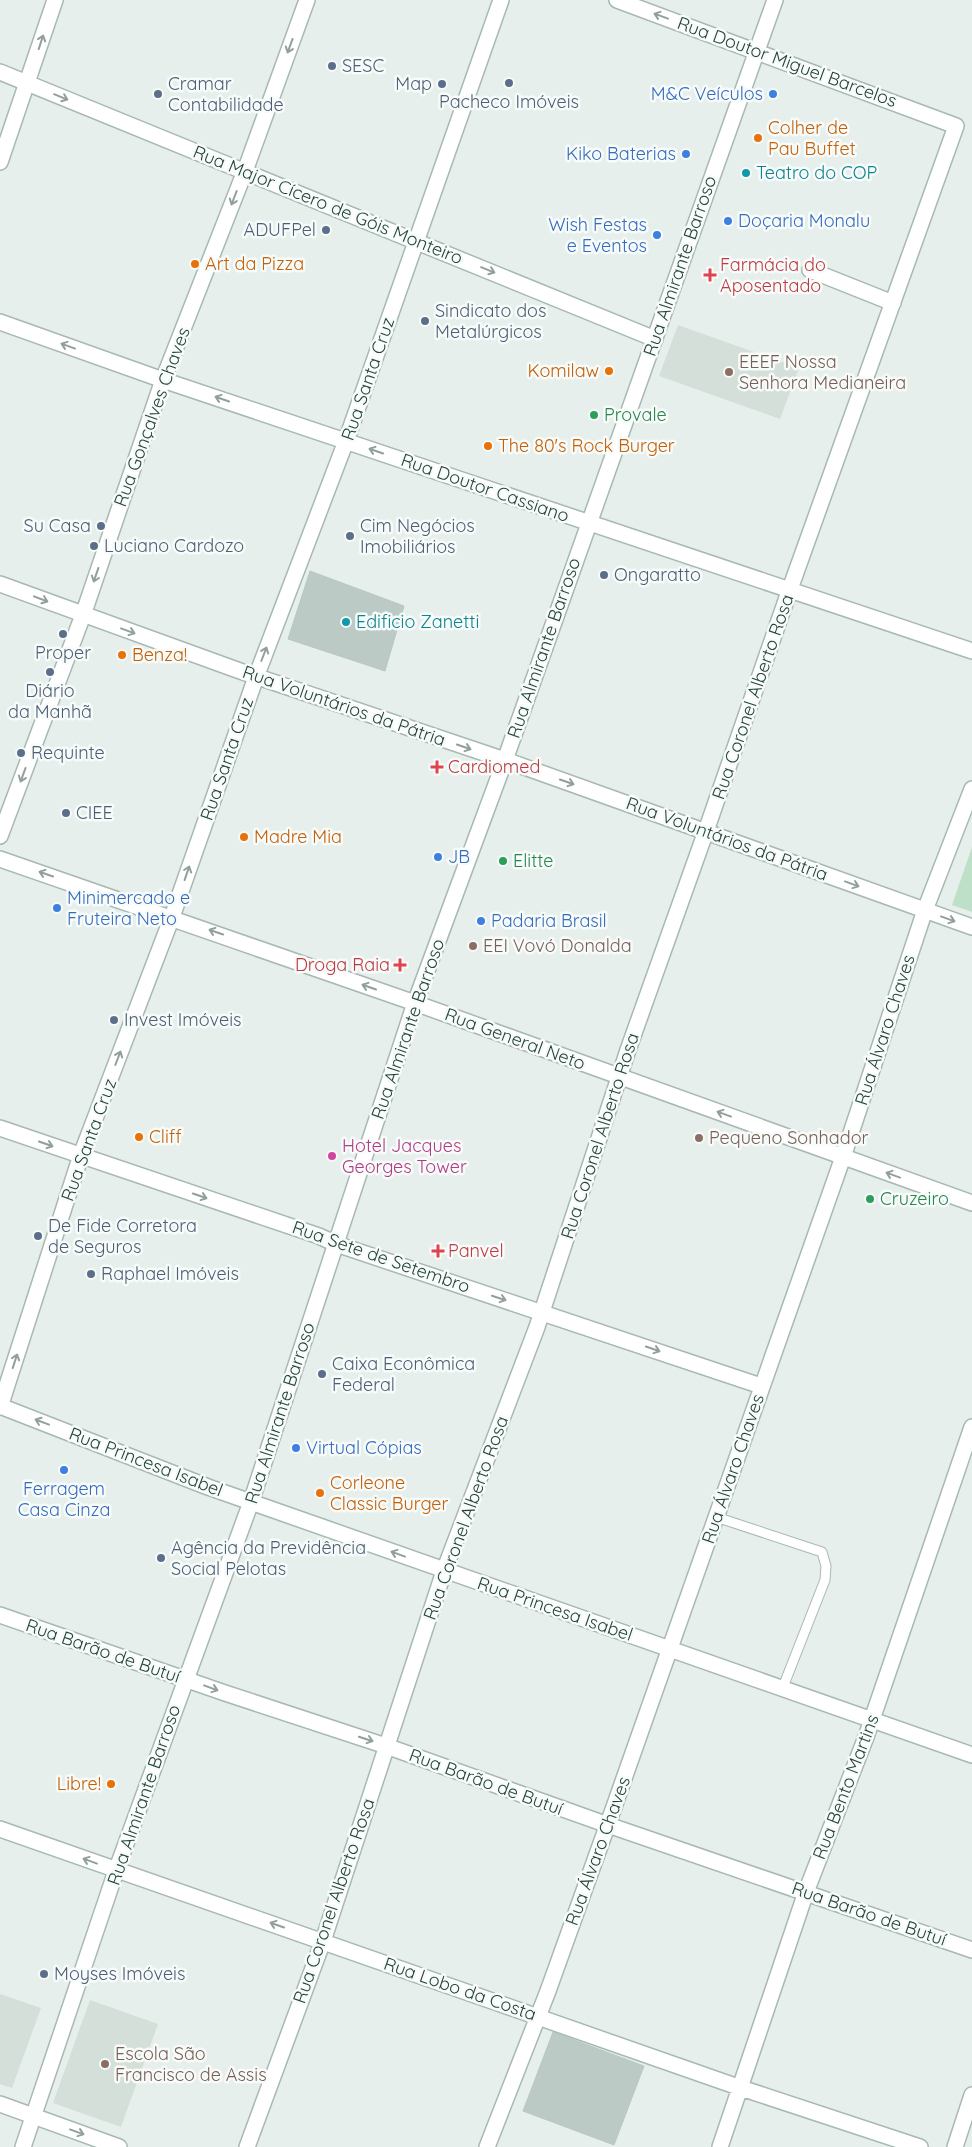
<svg xmlns="http://www.w3.org/2000/svg" width="972" height="2147" font-family="Quicksand,sans-serif">
  <style>
    .built { fill: #d4dfda }
    .green { fill: #bfe0c8 }
    .building { fill: #bbcac4; stroke: #b8c9c2 }
    .lines { fill: none; stroke-linecap: round; stroke-linejoin: round }
    .service-casing { stroke: #a8b8b2; stroke-width: 11 }
    .minor-casing { stroke: #a8b8b2; stroke-width: 18 }
    .tertiary-casing { stroke: #a8b8b2; stroke-width: 18 }
    .service { stroke: #fff; stroke-width: 9 }
    .minor { stroke: #fff; stroke-width: 15 }
    .tertiary { stroke: #fff; stroke-width: 15 }
    .oneway { stroke: #92a09c }
    .service-dot { fill: #5c6f8a; stroke: #f7fbf9; stroke-width: 2 }
    .shop-dot { fill: #3f7fe0; stroke: #f7fbf9; stroke-width: 2 }
    .food-dot { fill: #e8710a; stroke: #f7fbf9; stroke-width: 2 }
    .culture-dot { fill: #0f9aa8; stroke: #f7fbf9; stroke-width: 2 }
    .health-dot { fill: #e0444e; stroke: #f7fbf9; stroke-width: 2 }
    .education-dot { fill: #8d6e63; stroke: #f7fbf9; stroke-width: 2 }
    .leisure-dot { fill: #2e9e5b; stroke: #f7fbf9; stroke-width: 2 }
    .hotel-dot { fill: #d1479c; stroke: #f7fbf9; stroke-width: 2 }
    .labels { text-anchor: middle; stroke-width: 5; stroke-linejoin: round; paint-order: stroke }
    .street-label { font-size: 18px; fill: #24423a; stroke: #f7fbf9 }
    .service-label { font-size: 18px; fill: #4e5e75; stroke: #f7fbf9; text-anchor: start }
    .shop-label { font-size: 18px; fill: #366cbe; stroke: #f7fbf9; text-anchor: start }
    .food-label { font-size: 18px; fill: #c56008; stroke: #f7fbf9; text-anchor: start }
    .culture-label { font-size: 18px; fill: #0d838f; stroke: #f7fbf9; text-anchor: start }
    .health-label { font-size: 18px; fill: #be3a42; stroke: #f7fbf9; text-anchor: start }
    .education-label { font-size: 18px; fill: #785e54; stroke: #f7fbf9; text-anchor: start }
    .leisure-label { font-size: 18px; fill: #27864d; stroke: #f7fbf9; text-anchor: start }
    .hotel-label { font-size: 18px; fill: #b23c85; stroke: #f7fbf9; text-anchor: start }
  </style>
  <rect width="100%" height="100%" fill="#e6efeb"/>
  <!-- built -->
  <path class="built" d="M678,325L799,368L780,419L659,376Z
    M0,1994L41,2008L12,2088L0,2084Z
    M90,2000L158,2024L121,2127L53,2103Z"/>
  <!-- green -->
  <path class="green" d="M972,847V912L952,905Z"/>
  <!-- building -->
  <path class="building" d="M310,571L404,606L385,671L288,639Z
    M553,2032L644,2066L614,2145L523,2111Z"/>
  <g class="lines">
    <defs>
      <path id="service" d="M716,1517L822,1552L826,1566L825,1580L783,1687"/>
      <path id="minor" d="M0,72L655,339
        M810,270L893,303
        M0,322L163,380L972,651
        M0,1128L319,1236L336,1244L761,1386
        M0,1406L208,1487L972,1755
        M0,1407L81,1155L172,917L256,677L346,441L501,0
        M0,1615L225,1693L386,1746L608,1825L972,1950
        M0,1829L741,2088L920,2147
        M247,2147L323,1941L444,1571L537,1327L628,1050L706,831L790,589L956,126L617,0
        M487,2147L548,1991L614,1807L843,1157L925,910L972,789
        M720,2147L806,1892L866,1737L972,1427
        M955,2147L972,2095"/>
      <path id="tertiary" d="M0,162L55,0
        M0,584L240,671L505,760L972,927
        M0,836L83,615L163,380L245,171L307,0
        M0,859L415,1003L972,1203
        M0,2104L119,2147
        M23,2147L116,1871L251,1502L415,1003L505,760L775,0"/>
    </defs>
    <!-- service casing -->
    <use href="#service" class="service-casing"/>
    <!-- minor casing -->
    <use href="#minor" class="minor-casing"/>
    <!-- tertiary casing -->
    <use href="#tertiary" class="tertiary-casing"/>
    <!-- service -->
    <use href="#service" class="service"/>
    <!-- minor -->
    <use href="#minor" class="minor"/>
    <!-- tertiary -->
    <use href="#tertiary" class="tertiary"/>
  </g>
  <!-- one-way arrows -->
  <defs><path id="oneway-shaft" d="M-6 0H5M1.5-3L5.5 0L1.5 3" fill="none" stroke-width="1.6" stroke-linecap="round" stroke-linejoin="round" transform="scale(1.25)"/></defs>
  <g class="oneway">
    <use href="#oneway-shaft" transform="translate(661 16) rotate(-160)"/>
    <use href="#oneway-shaft" transform="translate(41 42) rotate(-72)"/>
    <use href="#oneway-shaft" transform="translate(290 46) rotate(110)"/>
    <use href="#oneway-shaft" transform="translate(61 97) rotate(22)"/>
    <use href="#oneway-shaft" transform="translate(234 198) rotate(111)"/>
    <use href="#oneway-shaft" transform="translate(488 270) rotate(22)"/>
    <use href="#oneway-shaft" transform="translate(68 346) rotate(-160)"/>
    <use href="#oneway-shaft" transform="translate(222 399) rotate(-161)"/>
    <use href="#oneway-shaft" transform="translate(376 451) rotate(-161)"/>
    <use href="#oneway-shaft" transform="translate(96 575) rotate(109)"/>
    <use href="#oneway-shaft" transform="translate(41 599) rotate(21)"/>
    <use href="#oneway-shaft" transform="translate(128 631) rotate(20)"/>
    <use href="#oneway-shaft" transform="translate(264 654) rotate(-69)"/>
    <use href="#oneway-shaft" transform="translate(464 747) rotate(19)"/>
    <use href="#oneway-shaft" transform="translate(23 775) rotate(110)"/>
    <use href="#oneway-shaft" transform="translate(567 782) rotate(19)"/>
    <use href="#oneway-shaft" transform="translate(187 873) rotate(-71)"/>
    <use href="#oneway-shaft" transform="translate(46 874) rotate(-161)"/>
    <use href="#oneway-shaft" transform="translate(852 884) rotate(20)"/>
    <use href="#oneway-shaft" transform="translate(948 919) rotate(20)"/>
    <use href="#oneway-shaft" transform="translate(216 932) rotate(-161)"/>
    <use href="#oneway-shaft" transform="translate(369 987) rotate(-161)"/>
    <use href="#oneway-shaft" transform="translate(118 1058) rotate(-69)"/>
    <use href="#oneway-shaft" transform="translate(724 1114) rotate(-160)"/>
    <use href="#oneway-shaft" transform="translate(46 1144) rotate(19)"/>
    <use href="#oneway-shaft" transform="translate(893 1175) rotate(-160)"/>
    <use href="#oneway-shaft" transform="translate(200 1196) rotate(19)"/>
    <use href="#oneway-shaft" transform="translate(499 1298) rotate(18)"/>
    <use href="#oneway-shaft" transform="translate(653 1349) rotate(19)"/>
    <use href="#oneway-shaft" transform="translate(15 1361) rotate(-72)"/>
    <use href="#oneway-shaft" transform="translate(42 1422) rotate(-159)"/>
    <use href="#oneway-shaft" transform="translate(398 1554) rotate(-160)"/>
    <use href="#oneway-shaft" transform="translate(211 1688) rotate(20)"/>
    <use href="#oneway-shaft" transform="translate(366 1739) rotate(18)"/>
    <use href="#oneway-shaft" transform="translate(90 1861) rotate(-160)"/>
    <use href="#oneway-shaft" transform="translate(277 1925) rotate(-161)"/>
    <use href="#oneway-shaft" transform="translate(77 2132) rotate(20)"/>
  </g>
  <!-- markers -->
  <g class="service-dot">
    <circle cx="332" cy="66" r="5"/>
    <circle cx="509" cy="83" r="5"/>
    <circle cx="442" cy="84" r="5"/>
    <circle cx="158" cy="94" r="5"/>
    <circle cx="326" cy="230" r="5"/>
    <circle cx="425" cy="321" r="5"/>
    <circle cx="101" cy="526" r="5"/>
    <circle cx="350" cy="536" r="5"/>
    <circle cx="94" cy="546" r="5"/>
    <circle cx="604" cy="575" r="5"/>
    <circle cx="63" cy="634" r="5"/>
    <circle cx="50" cy="672" r="5"/>
    <circle cx="21" cy="753" r="5"/>
    <circle cx="66" cy="813" r="5"/>
    <circle cx="114" cy="1020" r="5"/>
    <circle cx="38" cy="1236" r="5"/>
    <circle cx="91" cy="1274" r="5"/>
    <circle cx="322" cy="1374" r="5"/>
    <circle cx="161" cy="1558" r="5"/>
    <circle cx="44" cy="1974" r="5"/>
  </g>
  <g class="shop-dot">
    <circle cx="773" cy="94" r="5"/>
    <circle cx="686" cy="154" r="5"/>
    <circle cx="728" cy="221" r="5"/>
    <circle cx="657" cy="235" r="5"/>
    <circle cx="438" cy="857" r="5"/>
    <circle cx="57" cy="908" r="5"/>
    <circle cx="481" cy="921" r="5"/>
    <circle cx="296" cy="1448" r="5"/>
    <circle cx="64" cy="1470" r="5"/>
  </g>
  <g class="food-dot">
    <circle cx="758" cy="138" r="5"/>
    <circle cx="195" cy="264" r="5"/>
    <circle cx="609" cy="371" r="5"/>
    <circle cx="488" cy="446" r="5"/>
    <circle cx="122" cy="655" r="5"/>
    <circle cx="244" cy="837" r="5"/>
    <circle cx="139" cy="1137" r="5"/>
    <circle cx="320" cy="1493" r="5"/>
    <circle cx="111" cy="1784" r="5"/>
  </g>
  <g class="culture-dot">
    <circle cx="746" cy="173" r="5"/>
    <circle cx="346" cy="622" r="5"/>
  </g>
  <g class="health-dot">
    <path d="M707.5 267.5h5v5h5v5h-5v5h-5v-5h-5v-5h5z"/>
    <path d="M434.5 759.5h5v5h5v5h-5v5h-5v-5h-5v-5h5z"/>
    <path d="M397.5 957.5h5v5h5v5h-5v5h-5v-5h-5v-5h5z"/>
    <path d="M435.5 1243.5h5v5h5v5h-5v5h-5v-5h-5v-5h5z"/>
  </g>
  <g class="education-dot">
    <circle cx="729" cy="372" r="5"/>
    <circle cx="473" cy="946" r="5"/>
    <circle cx="699" cy="1138" r="5"/>
    <circle cx="105" cy="2064" r="5"/>
  </g>
  <g class="leisure-dot">
    <circle cx="594" cy="415" r="5"/>
    <circle cx="503" cy="861" r="5"/>
    <circle cx="870" cy="1199" r="5"/>
  </g>
  <circle class="hotel-dot" cx="332" cy="1156" r="5"/>
  <g class="labels">
    <!-- street labels -->
    <g class="street-label">
      <text transform="translate(787 62) rotate(20)" y="6">Rua Doutor Miguel Barcelos</text>
      <text transform="translate(328 205) rotate(22)" y="6">Rua Major Cícero de Góis Monteiro</text>
      <text transform="translate(680 266) rotate(-71)" y="6">Rua Almirante Barroso</text>
      <text transform="translate(368 379) rotate(-71)" y="6">Rua Santa Cruz</text>
      <text transform="translate(152 417) rotate(-70)" y="6">Rua Gonçalves Chaves</text>
      <text transform="translate(485 488) rotate(19)" y="6">Rua Doutor Cassiano</text>
      <text transform="translate(544 648) rotate(-71)" y="6">Rua Almirante Barroso</text>
      <text transform="translate(753 697) rotate(-71)" y="6">Rua Coronel Alberto Rosa</text>
      <text transform="translate(344 706) rotate(19)" y="6">Rua Voluntários da Pátria</text>
      <text transform="translate(227 759) rotate(-71)" y="6">Rua Santa Cruz</text>
      <text transform="translate(727 839) rotate(20)" y="6">Rua Voluntários da Pátria</text>
      <text transform="translate(408 1029) rotate(-71)" y="6">Rua Almirante Barroso</text>
      <text transform="translate(885 1030) rotate(-72)" y="6">Rua Álvaro Chaves</text>
      <text transform="translate(515 1039) rotate(20)" y="6">Rua General Neto</text>
      <text transform="translate(600 1136) rotate(-72)" y="6">Rua Coronel Alberto Rosa</text>
      <text transform="translate(89 1140) rotate(-70)" y="6">Rua Santa Cruz</text>
      <text transform="translate(381 1257) rotate(19)" y="6">Rua Sete de Setembro</text>
      <text transform="translate(280 1413) rotate(-72)" y="6">Rua Almirante Barroso</text>
      <text transform="translate(146 1462) rotate(21)" y="6">Rua Princesa Isabel</text>
      <text transform="translate(733 1469) rotate(-71)" y="6">Rua Álvaro Chaves</text>
      <text transform="translate(466 1518) rotate(-70)" y="6">Rua Coronel Alberto Rosa</text>
      <text transform="translate(555 1609) rotate(19)" y="6">Rua Princesa Isabel</text>
      <text transform="translate(103 1651) rotate(19)" y="6">Rua Barão de Butuí</text>
      <text transform="translate(486 1782) rotate(20)" y="6">Rua Barão de Butuí</text>
      <text transform="translate(846 1787) rotate(-69)" y="6">Rua Bento Martins</text>
      <text transform="translate(144 1795) rotate(-71)" y="6">Rua Almirante Barroso</text>
      <text transform="translate(598 1851) rotate(-70)" y="6">Rua Álvaro Chaves</text>
      <text transform="translate(334 1901) rotate(-71)" y="6">Rua Coronel Alberto Rosa</text>
      <text transform="translate(869 1914) rotate(19)" y="6">Rua Barão de Butuí</text>
      <text transform="translate(460 1989) rotate(19)" y="6">Rua Lobo da Costa</text>
    </g>
    <!-- service labels -->
    <g class="service-label">
      <text x="342" y="72">SESC</text>
      <text x="168" y="90">Cramar<tspan x="168" dy="21">Contabilidade</tspan></text>
      <text x="432" y="90" text-anchor="end">Map</text>
      <text x="509" y="108" text-anchor="middle">Pacheco Imóveis</text>
      <text x="316" y="236" text-anchor="end">ADUFPel</text>
      <text x="435" y="317">Sindicato dos<tspan x="435" dy="21">Metalúrgicos</tspan></text>
      <text x="91" y="532" text-anchor="end">Su Casa</text>
      <text x="360" y="532">Cim Negócios<tspan x="360" dy="21">Imobiliários</tspan></text>
      <text x="104" y="552">Luciano Cardozo</text>
      <text x="614" y="581">Ongaratto</text>
      <text x="63" y="659" text-anchor="middle">Proper</text>
      <text x="50" y="697" text-anchor="middle">Diário<tspan x="50" dy="21">da Manhã</tspan></text>
      <text x="31" y="759">Requinte</text>
      <text x="76" y="819">CIEE</text>
      <text x="124" y="1026">Invest Imóveis</text>
      <text x="48" y="1232">De Fide Corretora<tspan x="48" dy="21">de Seguros</tspan></text>
      <text x="101" y="1280">Raphael Imóveis</text>
      <text x="332" y="1370">Caixa Econômica<tspan x="332" dy="21">Federal</tspan></text>
      <text x="171" y="1554">Agência da Previdência<tspan x="171" dy="21">Social Pelotas</tspan></text>
      <text x="54" y="1980">Moyses Imóveis</text>
    </g>
    <!-- shop labels -->
    <g class="shop-label">
      <text x="763" y="100" text-anchor="end">M&amp;C Veículos</text>
      <text x="676" y="160" text-anchor="end">Kiko Baterias</text>
      <text x="738" y="227">Doçaria Monalu</text>
      <text x="647" y="231" text-anchor="end">Wish Festas<tspan x="647" dy="21">e Eventos</tspan></text>
      <text x="448" y="863">JB</text>
      <text x="67" y="904">Minimercado e<tspan x="67" dy="21">Fruteira Neto</tspan></text>
      <text x="491" y="927">Padaria Brasil</text>
      <text x="306" y="1454">Virtual Cópias</text>
      <text x="64" y="1495" text-anchor="middle">Ferragem<tspan x="64" dy="21">Casa Cinza</tspan></text>
    </g>
    <!-- food labels -->
    <g class="food-label">
      <text x="768" y="134">Colher de<tspan x="768" dy="21">Pau Buffet</tspan></text>
      <text x="205" y="270">Art da Pizza</text>
      <text x="599" y="377" text-anchor="end">Komilaw</text>
      <text x="498" y="452">The 80's Rock Burger</text>
      <text x="132" y="661">Benza!</text>
      <text x="254" y="843">Madre Mia</text>
      <text x="149" y="1143">Cliff</text>
      <text x="330" y="1489">Corleone<tspan x="330" dy="21">Classic Burger</tspan></text>
      <text x="101" y="1790" text-anchor="end">Libre!</text>
    </g>
    <!-- culture labels -->
    <g class="culture-label">
      <text x="756" y="179">Teatro do COP</text>
      <text x="356" y="628">Edificio Zanetti</text>
    </g>
    <!-- health labels -->
    <g class="health-label">
      <text x="720" y="271">Farmácia do<tspan x="720" dy="21">Aposentado</tspan></text>
      <text x="448" y="773">Cardiomed</text>
      <text x="390" y="971" text-anchor="end">Droga Raia</text>
      <text x="448" y="1257">Panvel</text>
    </g>
    <!-- education labels -->
    <g class="education-label">
      <text x="739" y="368">EEEF Nossa<tspan x="739" dy="21">Senhora Medianeira</tspan></text>
      <text x="483" y="952">EEI Vovó Donalda</text>
      <text x="709" y="1144">Pequeno Sonhador</text>
      <text x="115" y="2060">Escola São<tspan x="115" dy="21">Francisco de Assis</tspan></text>
    </g>
    <!-- leisure labels -->
    <g class="leisure-label">
      <text x="604" y="421">Provale</text>
      <text x="513" y="867">Elitte</text>
      <text x="880" y="1205">Cruzeiro</text>
    </g>
    <!-- hotel labels -->
    <g class="hotel-label">
      <text x="342" y="1152">Hotel Jacques<tspan x="342" dy="21">Georges Tower</tspan></text>
    </g>
  </g>
</svg>
